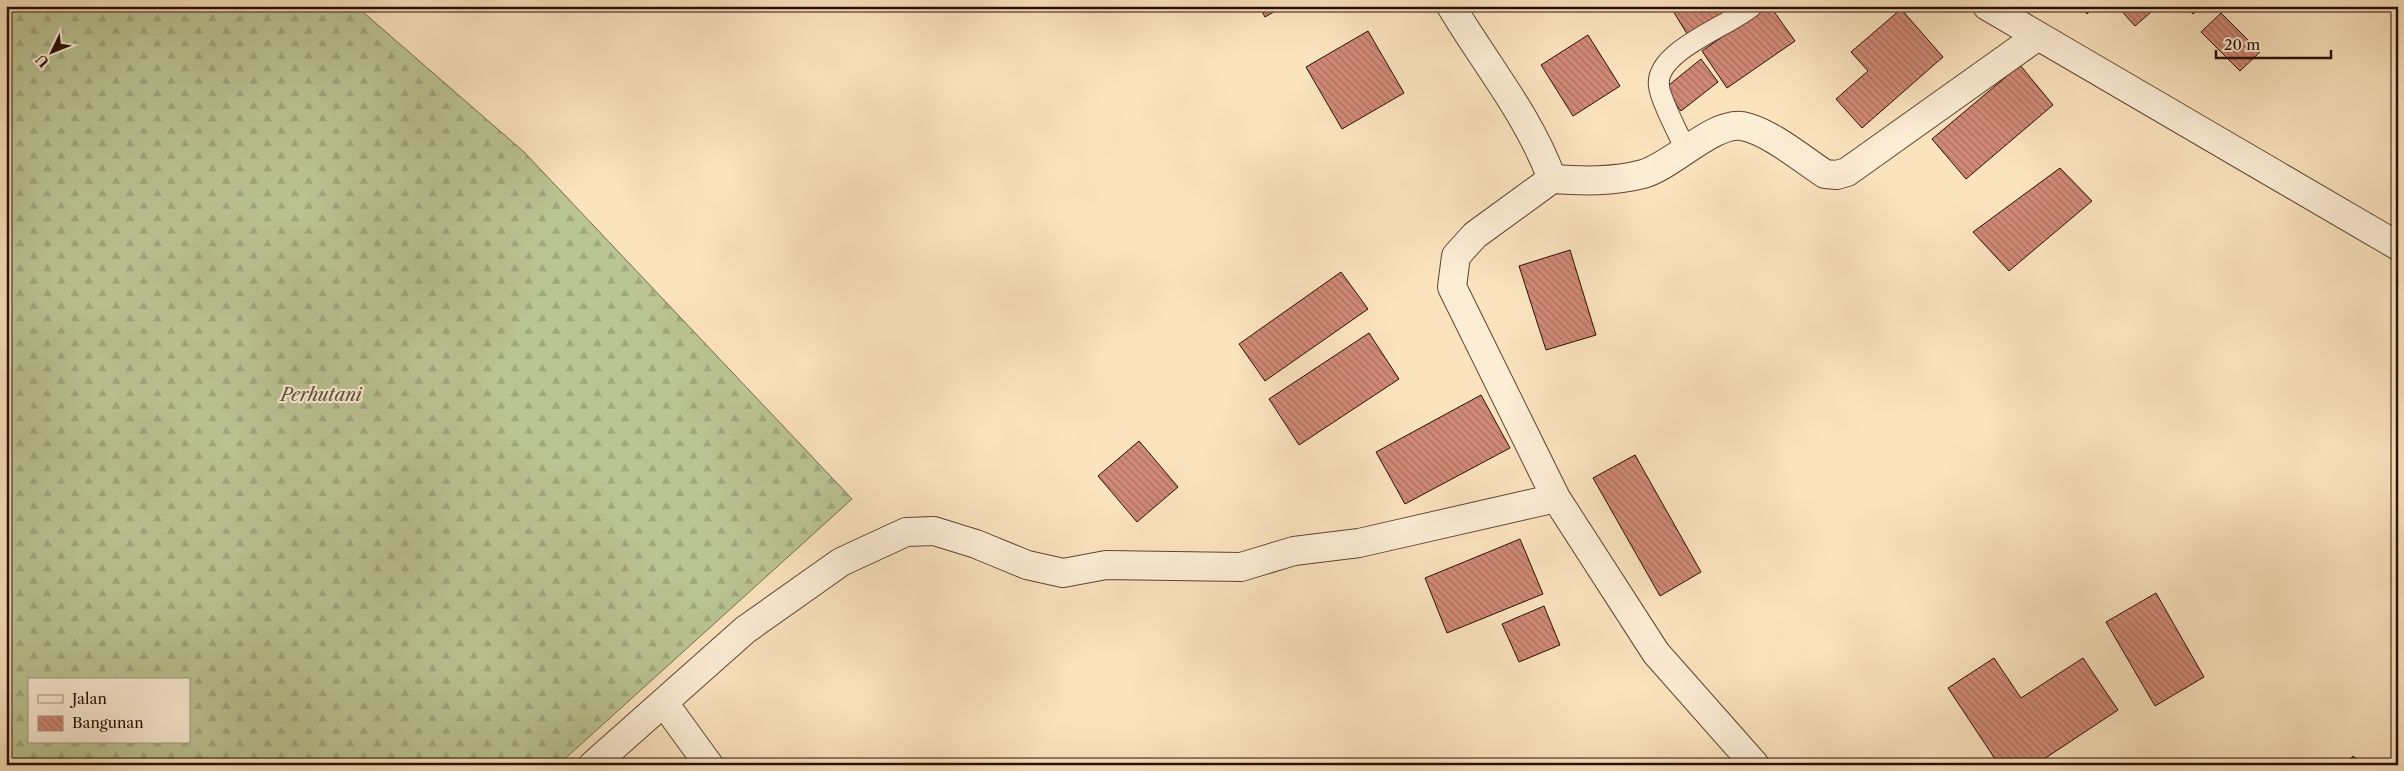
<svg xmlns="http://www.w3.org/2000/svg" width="2404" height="771" font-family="'Libre Caslon Text',serif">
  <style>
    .forest { fill: url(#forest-firs); stroke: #726a4c; fill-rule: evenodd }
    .building { fill: url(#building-back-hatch); stroke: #280f03 }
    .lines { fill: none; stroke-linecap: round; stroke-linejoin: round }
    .service-casing { stroke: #5d4432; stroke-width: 22 }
    .minor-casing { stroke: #5d4432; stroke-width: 30 }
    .tertiary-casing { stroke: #5d4432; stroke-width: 30 }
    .service { stroke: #fcedd5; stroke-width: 20 }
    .minor { stroke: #fcedd5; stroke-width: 28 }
    .tertiary { stroke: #fcedd5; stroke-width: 28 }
    .labels { text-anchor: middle; stroke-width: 4.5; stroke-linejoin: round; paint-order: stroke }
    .park-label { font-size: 18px; font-style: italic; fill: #5b4e36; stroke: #fcedd5 }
  </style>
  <defs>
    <pattern id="forest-firs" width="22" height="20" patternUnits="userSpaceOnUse" patternTransform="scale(1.25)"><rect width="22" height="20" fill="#bbc494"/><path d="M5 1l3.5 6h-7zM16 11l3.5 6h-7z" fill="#a1a77e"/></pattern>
    <pattern id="building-back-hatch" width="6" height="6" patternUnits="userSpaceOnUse" patternTransform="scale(1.25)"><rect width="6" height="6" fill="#d18a78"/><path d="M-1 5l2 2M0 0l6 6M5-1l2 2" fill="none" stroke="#aa6f60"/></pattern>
  </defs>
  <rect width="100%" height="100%" fill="#fbe3be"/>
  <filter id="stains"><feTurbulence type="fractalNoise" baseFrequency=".004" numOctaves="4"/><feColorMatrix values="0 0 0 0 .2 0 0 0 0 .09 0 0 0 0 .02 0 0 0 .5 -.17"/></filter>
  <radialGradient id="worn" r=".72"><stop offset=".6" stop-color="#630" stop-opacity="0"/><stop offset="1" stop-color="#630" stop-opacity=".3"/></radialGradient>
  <!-- forest -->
  <path class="forest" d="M6,6H356L524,152L852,499L558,765H6ZM29,680H189V742H29Z"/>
  <!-- building -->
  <path class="building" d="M1259,6H1284L1265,17Z
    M1670,6H1738L1689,37Z
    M1766,6H1770L1795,41L1727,88L1702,51Z
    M2080,6H2096L2087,14Z
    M2117,6H2158L2135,26Z
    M2186,6H2202L2193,14Z
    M1901,9L1943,57L1862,128L1836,99L1868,71L1851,52Z
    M2221,13L2260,52L2240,71L2201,32Z
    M1368,31L1404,93L1342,129L1306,67Z
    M1588,35L1620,86L1573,116L1541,65Z
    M1701,59L1718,82L1681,111L1664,89Z
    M2020,65L2053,105L1966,179L1932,139Z
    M2060,168L2092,201L2009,271L1973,232Z
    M1570,250L1596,335L1546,350L1519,266Z
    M1341,272L1368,309L1265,381L1239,344Z
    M1369,333L1399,379L1299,445L1269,399Z
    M1481,395L1510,448L1405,504L1376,452Z
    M1139,441L1178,487L1137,522L1098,476Z
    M1635,455L1701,572L1660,596L1593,478Z
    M1520,539L1543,594L1447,633L1425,578Z
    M2156,593L2204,677L2155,706L2106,622Z
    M1544,606L1560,645L1519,662L1502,624Z
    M1994,658L2021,698L2083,658L2118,710L2035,765H1999L1948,688Z
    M2353,756L2363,765H2345Z"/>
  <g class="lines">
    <defs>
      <path id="service" d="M1686,150C1679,135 1660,99 1659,86C1654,51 1730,26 1752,6"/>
      <path id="minor" d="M1451,6C1485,63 1529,116 1552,179L1475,235L1456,256L1452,287L1556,498L1656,653L1755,765
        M1552,179C1582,181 1613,182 1643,174C1672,166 1713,122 1742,126C1769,131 1802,159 1825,174L1837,175L1847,172L2038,36
        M664,703L709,765
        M593,765L745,630L841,562L906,532L934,531L976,544L1027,565L1063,573L1106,565L1241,567L1294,551L1359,543L1556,498"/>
      <path id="tertiary" d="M1987,6L2398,246"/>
    </defs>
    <!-- service casing -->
    <use href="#service" class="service-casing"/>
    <!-- minor casing -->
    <use href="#minor" class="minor-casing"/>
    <!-- tertiary casing -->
    <use href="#tertiary" class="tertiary-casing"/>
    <!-- service -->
    <use href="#service" class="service"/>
    <!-- minor -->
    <use href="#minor" class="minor"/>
    <!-- tertiary -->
    <use href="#tertiary" class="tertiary"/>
  </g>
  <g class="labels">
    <!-- park labels -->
    <g class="park-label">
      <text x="321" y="401">Perhutani</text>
    </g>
  </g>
  <!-- margin -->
  <rect width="2404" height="771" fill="none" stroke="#fbe3be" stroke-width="25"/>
  <rect x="8" y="8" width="2389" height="756" fill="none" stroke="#280f03" stroke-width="2.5"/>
  <rect x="12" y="12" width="2379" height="746" fill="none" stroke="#280f03"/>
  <!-- legend -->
  <rect x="28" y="678" width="162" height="65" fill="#fcedd5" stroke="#a79481"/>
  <rect x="38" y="695" width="25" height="8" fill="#fcedd5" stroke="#a79481"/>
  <text x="72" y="704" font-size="15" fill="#280f03">Jalan</text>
  <rect x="38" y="716" width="25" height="15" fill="url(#building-back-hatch)" stroke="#a79481"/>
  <text x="72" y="728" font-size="15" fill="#280f03">Bangunan</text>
  <!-- north arrow -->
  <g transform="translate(52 52) rotate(227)" stroke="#fcedd5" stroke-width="4" paint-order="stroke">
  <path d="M0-4L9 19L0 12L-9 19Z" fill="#280f03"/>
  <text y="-8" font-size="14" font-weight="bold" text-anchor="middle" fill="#280f03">U</text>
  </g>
  <!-- scale -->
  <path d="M2216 50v8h115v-8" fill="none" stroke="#280f03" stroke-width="2.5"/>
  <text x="2224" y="50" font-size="15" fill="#280f03" stroke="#fcedd5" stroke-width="4" paint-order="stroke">20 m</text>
  <rect width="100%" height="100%" filter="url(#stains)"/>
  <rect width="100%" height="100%" fill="url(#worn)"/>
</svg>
